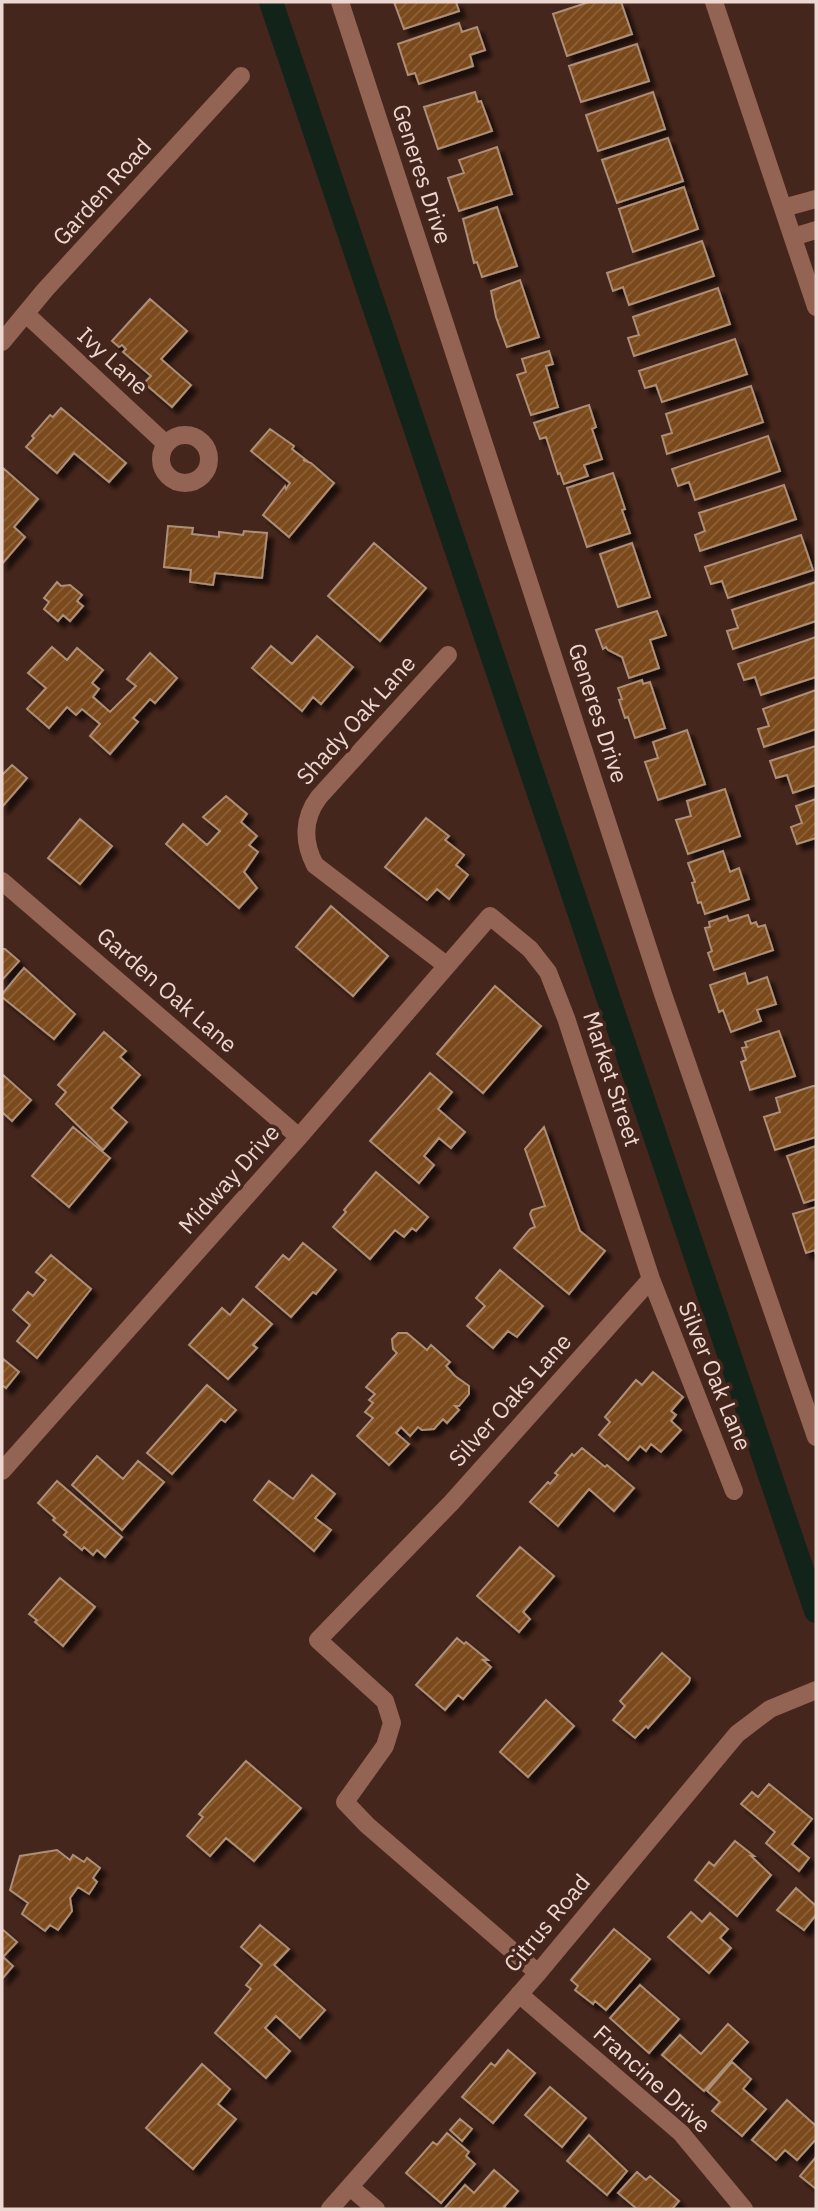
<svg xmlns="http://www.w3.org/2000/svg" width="818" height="2211" font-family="'IBM Plex Sans',sans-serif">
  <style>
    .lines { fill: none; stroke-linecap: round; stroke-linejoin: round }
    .canal { stroke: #12231a; stroke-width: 24 }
    .building { fill: url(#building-hatch); stroke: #ad8e76; stroke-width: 2; filter: url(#shadow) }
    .minor { stroke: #936353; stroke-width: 18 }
    .labels { text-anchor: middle; stroke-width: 7; stroke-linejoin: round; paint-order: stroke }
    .street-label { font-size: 23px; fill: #ecd7d1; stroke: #45261c }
  </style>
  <defs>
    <pattern id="building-hatch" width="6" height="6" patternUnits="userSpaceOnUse" patternTransform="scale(1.75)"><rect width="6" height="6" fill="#7a481a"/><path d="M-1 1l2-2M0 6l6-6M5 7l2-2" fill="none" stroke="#8d623a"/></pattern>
    <filter id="shadow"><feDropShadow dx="6" dy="6" stdDeviation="2" flood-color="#0009"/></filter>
  </defs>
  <rect width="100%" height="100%" fill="#45261c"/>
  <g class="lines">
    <!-- canal -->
    <path class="canal" d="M271,2L816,1611"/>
  </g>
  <!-- building -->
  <path class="building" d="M394,2H456L459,11L404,29Z
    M589,2H621L632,34L567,56L553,14Z
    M459,23L462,32L477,27L485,50L470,55L473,66L419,84L415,73L408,75L398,44Z
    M637,44L649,81L581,102L569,66Z
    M475,92L478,102L481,101L492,131L438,149L424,107Z
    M653,92L665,129L598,151L586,115Z
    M668,138L683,181L617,203L602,160Z
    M497,147L512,194L459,211L448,178L464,173L459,160Z
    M684,187L698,229L633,252L619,209Z
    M497,207L517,266L482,277L477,262L474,263L463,219Z
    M702,241L714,276L629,305L623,287L613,291L607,273Z
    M520,280L539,337L507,347L496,317L491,291Z
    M718,288L730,324L634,356L628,338L639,335L633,317Z
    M150,299L187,331L161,359L191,385L172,407L144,383L151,376L123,352L126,349L122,345L119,347L112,341Z
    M735,339L747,374L662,402L656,385L645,388L639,371Z
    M549,351L553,364L546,366L558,407L531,415L517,375L526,372L522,359Z
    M751,386L763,422L667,454L662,436L672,433L666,414Z
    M589,405L596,427L592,429L602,459L584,465L588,476L564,484L560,473L558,474L546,437L540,439L534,423Z
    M61,408L126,463L109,482L74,453L57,473L26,447L34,438L32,436L50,415L53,417Z
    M270,429L294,446L292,449L306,460H303L311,463L334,483L289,537L263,515L285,486L286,489L290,483L251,451Z
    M768,436L780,471L695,500L689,482L678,486L672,469Z
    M3,468L38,499L14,527L25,537L2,564Z
    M613,473L625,509L622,510L630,533L587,547L567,488Z
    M784,485L796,519L700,551L695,535L705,531L699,513Z
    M168,526L193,528L192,534L219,537V532L243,535L244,531L267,533L262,578L215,573L213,585L190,582L191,570L164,567Z
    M801,535L813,570L728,598L722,581L711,584L705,567Z
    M374,543L426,588L380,641L328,596Z
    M632,543L650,597L618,607L600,554Z
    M57,582L61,586L70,585L82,595L77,601L83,606L70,621L63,615L58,621L44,609L49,602L44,598Z
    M816,582V621L733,649L727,631L738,628L732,610Z
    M657,611L666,635L650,640L659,668L629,678L622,657L608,650L606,647L603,649L596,630Z
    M317,636L353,667L321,704L313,697L302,711L252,668L271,646L292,664Z
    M816,637V677L761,695L755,677L744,680L738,664Z
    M52,647L67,660L77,648L103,670L92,683L99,689L93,697L110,712L136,686L127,679L150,653L177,678L155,703L150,699L133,718L138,722L110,754L90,736L100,724L82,709L76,715L67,707L49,728L27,709L46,688L28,673Z
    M642,680L643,684L650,682L665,728L635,738L628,717L625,718L619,700L622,699L618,688Z
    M816,690V729L764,747L758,729L769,726L763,709Z
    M687,730L705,784L658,800L645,762L658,758L653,742Z
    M816,746V785L793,793L787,775L776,778L770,761Z
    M12,765L27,778L2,807V773L3,774Z
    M725,789L740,836L688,854L676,820L691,816L687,801Z
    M226,796L247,814L241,822L257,836L249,845L258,852L244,872L257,888L239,908L166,844L183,824L207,845L220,831L203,817Z
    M816,799V838L797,844L791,827L802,823L796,806Z
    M426,818L449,836L445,840L464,855L456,865L468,875L449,899L437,889L427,900L385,867Z
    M80,819L112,846L80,884L48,858Z
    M723,851L730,872L739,868L749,899L705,914L701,902L698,903L692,883L695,882L688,863Z
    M331,906L388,956L353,996L296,947Z
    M748,915L751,924L756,922L758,927L765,925L773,950L714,970L708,953L712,951L705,928L710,927L709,922L727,916L729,921Z
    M2,949H5L19,961L2,980Z
    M24,968L75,1014L54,1039L2,997V994Z
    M745,973L748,984L767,977L776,1004L757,1010L761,1021L731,1032L723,1010L719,1012L710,985Z
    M495,986L541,1026L483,1093L437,1054Z
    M779,1031L795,1076L750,1090L741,1062L746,1060L742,1048L747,1047L745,1042Z
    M104,1032L126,1051L120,1057L140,1075L111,1108L127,1122L103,1150L56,1104L66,1092L58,1085Z
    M430,1073L452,1092L438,1109L465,1132L451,1148L439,1138L424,1156L434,1165L419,1183L370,1141Z
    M2,1074L31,1100L12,1121L2,1112Z
    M813,1086H816V1137L775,1150L764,1117L780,1112L776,1098Z
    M73,1127L110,1158L69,1207L32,1176Z
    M544,1127L580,1231L605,1251L569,1294L514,1248L530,1229L535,1227L530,1214L532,1210L545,1206L525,1149Z
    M816,1146V1199L804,1203L787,1156Z
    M376,1172L428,1217L416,1231L412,1228L404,1237L395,1230L370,1259L333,1227L346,1212L344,1210Z
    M816,1207V1254L815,1250L806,1253L793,1214Z
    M303,1243L336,1270L316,1294L313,1292L291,1317L256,1287L283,1255L289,1260Z
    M51,1255L91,1289L37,1358L17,1341L30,1325L13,1310L28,1292L33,1296L46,1280L36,1272Z
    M500,1270L543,1306L517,1337L508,1331L493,1348L467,1326L485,1306L476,1298Z
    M243,1299L272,1324L253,1345L257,1348L228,1379L189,1345L222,1308L230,1315Z
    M398,1333H407L427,1350L431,1345L450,1362L446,1366L455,1376L469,1386V1394L459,1406H455L459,1410L447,1423L443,1419L434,1429L422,1430L418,1427L410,1436L401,1427L396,1433L409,1444L389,1465L357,1436L373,1418L365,1412L373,1403L369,1400L375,1394L366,1387L397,1353L393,1349L392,1339Z
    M2,1358L19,1372L6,1388L2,1385Z
    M653,1372L683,1397L671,1411L676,1415L671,1421L681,1430L661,1452L651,1444L646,1451L640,1446L628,1460L599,1435L610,1422L605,1417L636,1380L642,1385Z
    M207,1385L236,1410L225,1422L221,1419L172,1474L147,1453Z
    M582,1448L605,1467L607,1465L634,1488L614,1511L589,1489L558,1526L530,1502L548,1482L550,1484L558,1475L555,1473L572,1454L574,1456Z
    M97,1456L123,1479L138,1461L164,1482L122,1530L72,1485Z
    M312,1475L335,1494L315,1518L331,1530L314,1551L254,1500L269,1481L293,1499Z
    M57,1481L122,1537L105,1557L97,1550L93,1555L84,1547L82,1550L64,1535L67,1532L53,1520L55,1518L38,1503Z
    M520,1547L554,1576L523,1612L530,1619L519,1632L477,1596Z
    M60,1578L95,1607L63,1646L35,1622L37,1620L29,1614Z
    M457,1638L464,1644L466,1642L488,1660H483L491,1667L463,1699L458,1695L445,1710L416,1685Z
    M662,1653L690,1678L689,1682L648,1728L646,1726L635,1738L613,1720L625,1706L620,1701Z
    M546,1700L574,1726L528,1777L500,1752Z
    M246,1761L301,1808L254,1861L226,1838L210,1856L187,1836L203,1817L199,1814Z
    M769,1784L812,1819L792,1844L809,1858L799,1871L766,1843L775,1832L741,1804L752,1792L758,1797Z
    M735,1841L754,1856H751L771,1875L737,1916L695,1880L709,1862L714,1866Z
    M57,1850L70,1860L73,1855L84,1862L87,1858L100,1868L93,1878L97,1882L89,1894L78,1887L70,1898L72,1911L58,1930L50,1925L45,1931L22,1914L28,1903L10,1890L20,1856Z
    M796,1888L816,1906V1915L804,1930L777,1910Z
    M691,1912L702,1922L710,1913L728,1929L720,1938L731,1948L709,1973L668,1937Z
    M260,1925L289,1949L274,1965L325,2010L300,2038L276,2016L265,2028L290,2051L266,2078L215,2033L251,1989L246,1985L262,1965L241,1947Z
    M2,1929L17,1942L3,1957L13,1966L2,1979Z
    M614,1929L650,1959L606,2010L595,2001L593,2004L575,1990L578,1986L571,1980Z
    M640,1985L679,2019L649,2053L610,2018Z
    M728,2024L748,2042L704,2091L662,2055L680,2035L701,2054Z
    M508,2050L535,2073L493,2123L462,2097L491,2063L495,2066Z
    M732,2062L751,2079L743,2089L766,2109L742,2136L712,2111L720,2102L707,2091Z
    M202,2064L230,2089L218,2104L236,2119L193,2169L146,2128Z
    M550,2087L586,2118L562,2147L525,2115Z
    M787,2100L816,2126V2139L797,2160L785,2150L776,2160L752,2140Z
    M460,2119L472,2129L462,2141L450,2130Z
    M447,2133L469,2152L466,2156L475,2164L441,2203L406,2173L433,2142L437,2145Z
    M589,2135L627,2171L607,2195L567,2161Z
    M816,2157V2189L800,2176Z
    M494,2170L518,2191L504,2207L506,2209H444L465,2185L474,2193Z
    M637,2172L646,2180L650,2176L679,2201L672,2209H637L618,2193Z"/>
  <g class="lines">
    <!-- minor -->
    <path class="minor" d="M340,2L663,994L816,1437
      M714,2L816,307
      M783,208L816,199
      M793,237L816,230
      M26,314L166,444
      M2,342L45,290L241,76
      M161 459a24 24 0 1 1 48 0a24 24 0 1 1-48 0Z
      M2,881L299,1137
      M446,965L315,865C303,842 303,818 319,797L448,655
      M2,1471L299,1137L490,916L530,949L548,972L566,1018L651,1279L734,1491
      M538,1973L367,1825L345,1802L385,1746L392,1723L385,1701L318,1640L452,1502L651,1279
      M519,1994L681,2133L744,2209
      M350,2187L376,2209
      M330,2209L538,1973L737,1734L770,1709L816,1690"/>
  </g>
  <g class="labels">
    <!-- street labels -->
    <g class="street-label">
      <text transform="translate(422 174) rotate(72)" y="8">Generes Drive</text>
      <text transform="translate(102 192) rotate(-48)" y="8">Garden Road</text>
      <text transform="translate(113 361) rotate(43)" y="8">Ivy Lane</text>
      <text transform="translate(598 713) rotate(72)" y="8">Generes Drive</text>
      <text transform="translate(356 720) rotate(-48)" y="8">Shady Oak Lane</text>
      <text transform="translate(167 990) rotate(41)" y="8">Garden Oak Lane</text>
      <text transform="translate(612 1079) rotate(72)" y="8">Market Street</text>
      <text transform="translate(229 1179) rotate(-48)" y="8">Midway Drive</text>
      <text transform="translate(715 1376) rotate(68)" y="8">Silver Oak Lane</text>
      <text transform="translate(510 1400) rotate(-48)" y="8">Silver Oaks Lane</text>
      <text transform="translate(547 1923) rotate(-50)" y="8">Citrus Road</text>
      <text transform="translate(652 2079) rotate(42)" y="8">Francine Drive</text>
    </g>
  </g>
  <!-- border -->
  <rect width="818" height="2211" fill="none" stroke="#ecd7d1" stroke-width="7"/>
</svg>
